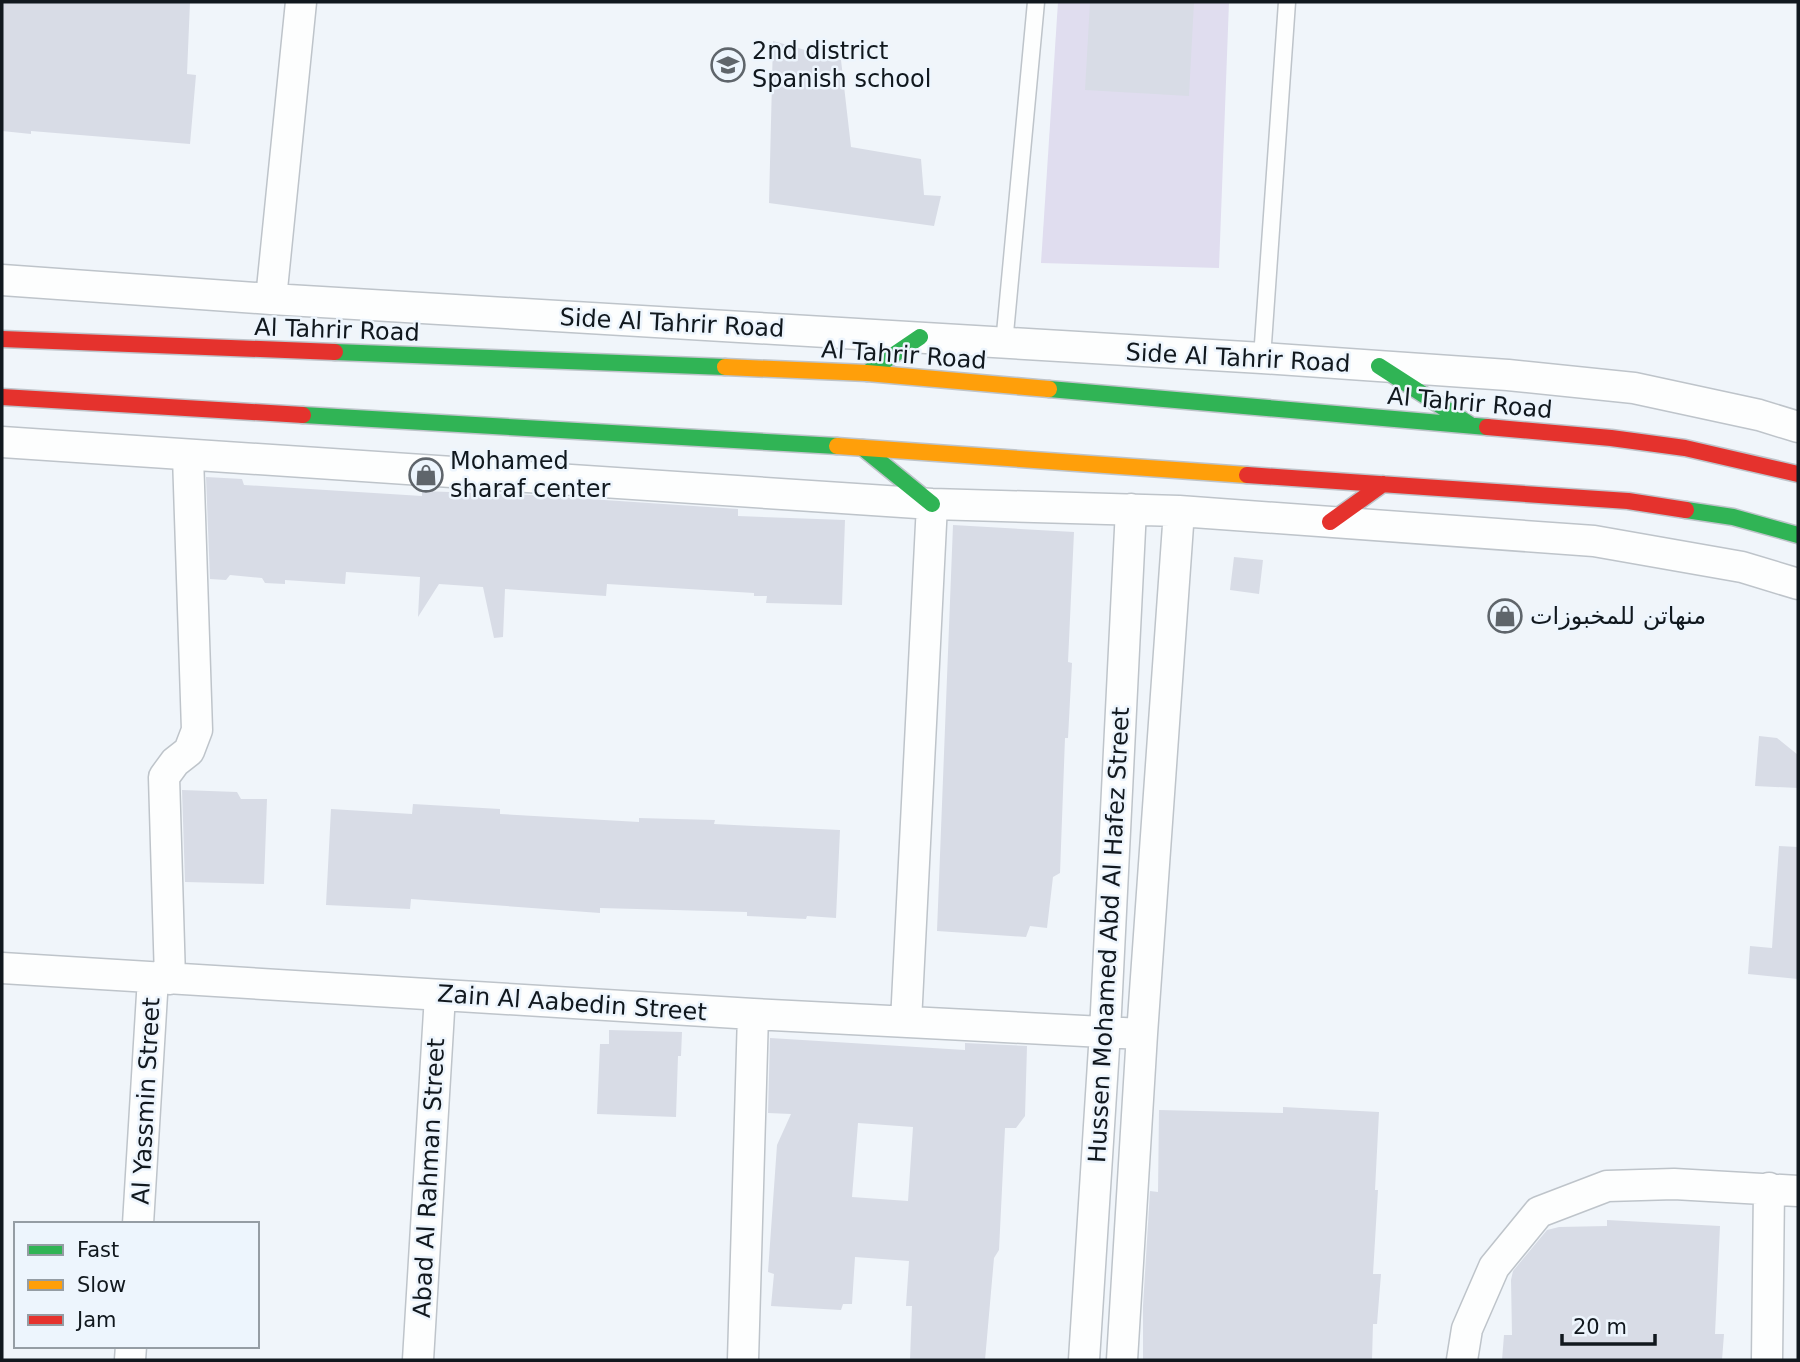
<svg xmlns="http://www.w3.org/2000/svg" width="1800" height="1362" font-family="'DejaVu Sans','Noto Naskh Arabic',sans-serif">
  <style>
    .green { fill: #e0ddef }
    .building { fill: #d8dce6; fill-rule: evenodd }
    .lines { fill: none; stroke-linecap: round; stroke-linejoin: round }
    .lane-casing { stroke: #bec4ca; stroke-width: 19 }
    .street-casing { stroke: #bec4ca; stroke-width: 33 }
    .fast-casing { stroke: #bec4ca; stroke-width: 19 }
    .slow-casing { stroke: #bec4ca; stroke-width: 19 }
    .jam-casing { stroke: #bec4ca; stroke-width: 19 }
    .lane { stroke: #fdfefe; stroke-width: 16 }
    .street { stroke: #fdfefe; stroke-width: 30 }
    .fast { stroke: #30b455; stroke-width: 16 }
    .slow { stroke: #ff9f0a; stroke-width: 16 }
    .jam { stroke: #e5322d; stroke-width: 16 }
    .labels { text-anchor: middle; stroke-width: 5; stroke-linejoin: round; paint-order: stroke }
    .poi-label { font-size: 24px; fill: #11181e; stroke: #edf5fd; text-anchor: start }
    .street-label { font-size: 24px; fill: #11181e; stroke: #edf5fd }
  </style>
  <rect width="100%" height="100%" fill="#f0f5fa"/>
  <!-- green -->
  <path class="green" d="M1058,2H1229L1219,268L1041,263Z"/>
  <!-- building -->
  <path class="building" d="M2,2H190L187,74L196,75L190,144L31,131V134L2,131Z
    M1090,2H1194L1189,96L1085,90Z
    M773,41L841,60L851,147L921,159L924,195L941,196L934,226L769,203Z
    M206,477L242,479L244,485L422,496V491L530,495L738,509V516L845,520L842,605L766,603L767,596H754V593L607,584L606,596L505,589L503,637L494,638L483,587L439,584L418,617L420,577L346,572L345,584L285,580V584L265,583L262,578L230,575L226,580L210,579Z
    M953,525L1074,532L1068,662L1072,663L1068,738H1065L1060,873L1053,877L1047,928L1030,926L1026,937L937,931Z
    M1234,557L1263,560L1259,594L1230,590Z
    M1759,736L1777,738L1798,755V788L1755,786Z
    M182,790L237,792L241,799H267L264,884L185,882Z
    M413,804L500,809V814L639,822V818L715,820L714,824L840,830L836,918L807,916L806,919L747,916V912L600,908V913L411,899L410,909L326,905L331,809L412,814Z
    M1779,846L1798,847V979L1748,974L1750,946L1772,948Z
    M609,1030L682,1032L681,1056H678L676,1117L597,1114L600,1044H609Z
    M770,1038L965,1050V1043L1027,1046L1025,1116L1016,1128H1005L999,1250L994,1258L985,1360H910L912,1306H906L909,1261L855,1257L852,1304H843L841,1310L771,1306L774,1274L768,1272L777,1145L791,1114L768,1113ZM858,1123L913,1127L908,1201L852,1197Z
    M1283,1107L1379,1112L1375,1190H1378L1373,1274H1381L1377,1324H1373L1372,1360H1143V1306L1150,1191L1158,1192L1159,1110L1283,1113Z
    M1607,1220L1720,1226L1715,1334H1724L1722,1360H1502L1504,1335H1512L1511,1280L1513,1271L1547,1230L1559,1227L1607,1226Z"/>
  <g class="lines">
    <defs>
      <path id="lane" d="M1004,344L1036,2
        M1262,358L1287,2"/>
      <path id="street" d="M2,280L271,299L1262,358L1508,375L1634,388L1759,415L1798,427
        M271,299L301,2
        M2,442L932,504L1179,511L1594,541L1742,567L1798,584
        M2,968L753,1014L1142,1034
        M170,979L164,777L175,762L189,751L197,730L188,456
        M906,1022L932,504
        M138,1224L153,978
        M130,1360L131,1346
        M418,1360L440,995
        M743,1360L753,1014
        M1084,1360L1105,1032L1131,509
        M1122,1360L1142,1034L1179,511
        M1462,1360L1467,1329L1494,1267L1539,1212L1607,1186L1674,1184L1798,1191
        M1767,1360L1769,1188"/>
      <path id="fast" d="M335,352L725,367
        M1379,366L1469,424
        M867,373L920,337
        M1049,389L1487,427
        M303,415L837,446
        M863,448L932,504
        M1686,510L1733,517L1798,535"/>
      <path id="slow" d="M725,367L867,373L1049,389
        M837,446L1247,475"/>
      <path id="jam" d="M2,339L335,352
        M2,397L303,415
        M1487,427L1611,438L1685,448L1798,474
        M1247,475L1628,501L1686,510
        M1330,522L1383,484"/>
    </defs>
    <!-- lane casing -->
    <use href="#lane" class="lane-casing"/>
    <!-- street casing -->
    <use href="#street" class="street-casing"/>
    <!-- fast casing -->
    <use href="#fast" class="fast-casing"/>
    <!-- slow casing -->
    <use href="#slow" class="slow-casing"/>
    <!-- jam casing -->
    <use href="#jam" class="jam-casing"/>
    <!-- lane -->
    <use href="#lane" class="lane"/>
    <!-- street -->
    <use href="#street" class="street"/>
    <!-- fast -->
    <use href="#fast" class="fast"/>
    <!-- slow -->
    <use href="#slow" class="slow"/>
    <!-- jam -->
    <use href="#jam" class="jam"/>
  </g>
  <!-- icons -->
  <defs>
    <symbol id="school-ring" viewBox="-11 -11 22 22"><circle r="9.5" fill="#edf5fd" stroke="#5f656b" stroke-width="1.5"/><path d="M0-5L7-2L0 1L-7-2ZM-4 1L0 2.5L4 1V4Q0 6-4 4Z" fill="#5f656b"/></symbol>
    <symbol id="shop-ring" viewBox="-11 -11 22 22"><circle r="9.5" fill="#edf5fd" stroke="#5f656b" stroke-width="1.5"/><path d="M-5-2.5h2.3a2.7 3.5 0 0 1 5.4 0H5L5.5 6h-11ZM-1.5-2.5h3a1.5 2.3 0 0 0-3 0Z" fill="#5f656b"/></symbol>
  </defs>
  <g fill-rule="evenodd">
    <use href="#school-ring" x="709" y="46" width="38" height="38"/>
    <use href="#shop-ring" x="407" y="456" width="38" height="38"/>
    <use href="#shop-ring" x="1486" y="597" width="38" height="38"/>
  </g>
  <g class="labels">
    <!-- poi labels -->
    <g class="poi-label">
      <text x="752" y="59">2nd district<tspan x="752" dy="28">Spanish school</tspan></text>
      <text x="450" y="469">Mohamed<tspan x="450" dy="28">sharaf center</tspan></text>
      <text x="1530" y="624">منهاتن للمخبوزات</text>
    </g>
    <!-- street labels -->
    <g class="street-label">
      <text transform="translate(672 323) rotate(3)" y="8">Side Al Tahrir Road</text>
      <text transform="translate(337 330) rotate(2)" y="8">Al Tahrir Road</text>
      <text transform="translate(904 355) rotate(4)" y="8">Al Tahrir Road</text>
      <text transform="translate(1238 358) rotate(3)" y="8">Side Al Tahrir Road</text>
      <text transform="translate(1470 403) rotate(5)" y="8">Al Tahrir Road</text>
      <text transform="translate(1109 935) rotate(-87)" y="8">Hussen Mohamed Abd Al Hafez Street</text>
      <text transform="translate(572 1003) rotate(4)" y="8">Zain Al Aabedin Street</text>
      <text transform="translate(146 1101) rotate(-87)" y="8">Al Yassmin Street</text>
      <text transform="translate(429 1178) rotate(-87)" y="8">Abad Al Rahman Street</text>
    </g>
  </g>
  <!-- border -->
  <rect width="1800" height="1362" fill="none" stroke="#11181e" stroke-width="7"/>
  <!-- legend -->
  <rect x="14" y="1222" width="245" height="126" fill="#edf5fd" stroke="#959da4" stroke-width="2"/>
  <rect x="28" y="1245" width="35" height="10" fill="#30b455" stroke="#959da4" stroke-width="2"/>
  <text x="77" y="1257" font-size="21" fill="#11181e">Fast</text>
  <rect x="28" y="1280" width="35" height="10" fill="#ff9f0a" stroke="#959da4" stroke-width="2"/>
  <text x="77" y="1292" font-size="21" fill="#11181e">Slow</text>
  <rect x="28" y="1315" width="35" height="10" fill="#e5322d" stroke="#959da4" stroke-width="2"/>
  <text x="77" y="1327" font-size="21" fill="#11181e">Jam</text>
  <!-- scale -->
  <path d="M1562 1334v10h93v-10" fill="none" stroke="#11181e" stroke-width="3.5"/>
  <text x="1573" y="1334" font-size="21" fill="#11181e" stroke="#edf5fd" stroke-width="5" paint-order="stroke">20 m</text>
</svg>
